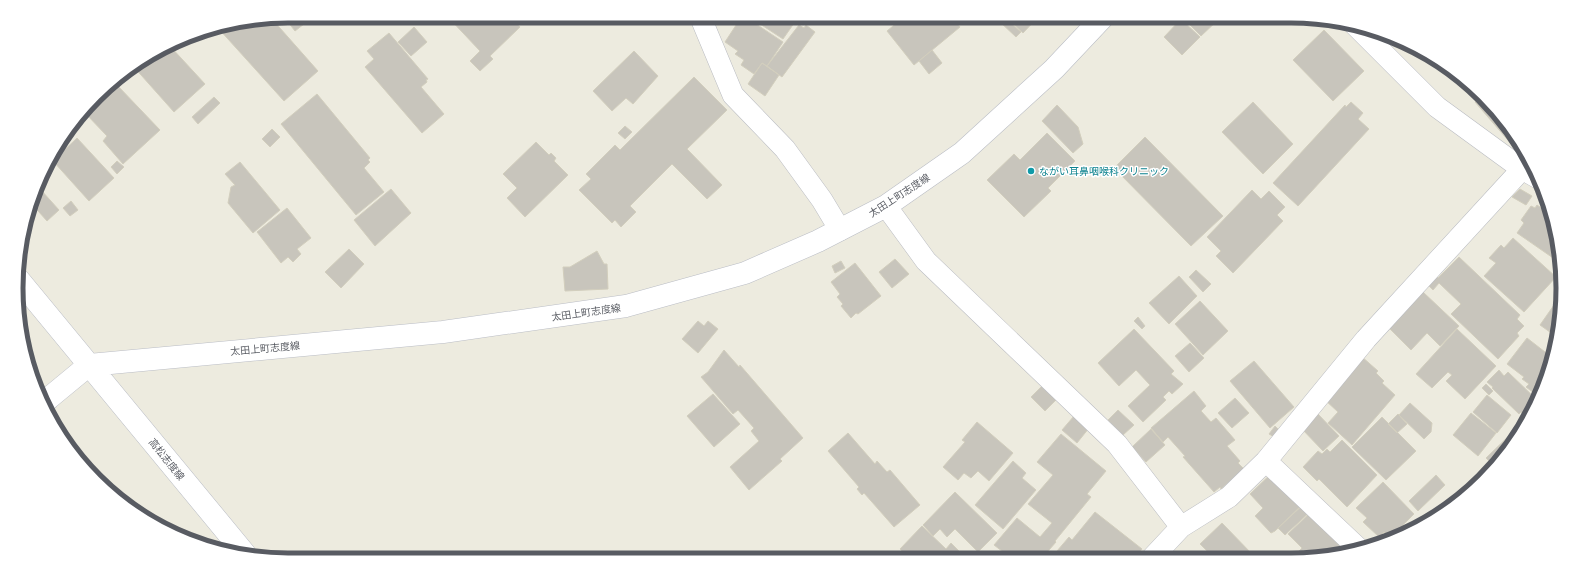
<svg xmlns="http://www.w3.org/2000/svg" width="1579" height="576" font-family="Montserrat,'Noto Sans JP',sans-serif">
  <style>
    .building { fill: #c8c5bc; stroke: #d2cebd }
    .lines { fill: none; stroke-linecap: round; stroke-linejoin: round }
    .street-casing { stroke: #babcc2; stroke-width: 22 }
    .secondary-casing { stroke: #babdc5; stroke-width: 23 }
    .street { stroke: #fff; stroke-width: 21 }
    .secondary { stroke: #fff; stroke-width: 22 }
    .culture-dot { fill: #0f9aa8; stroke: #fff; stroke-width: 1.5 }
    .labels { text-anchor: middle; stroke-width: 3; stroke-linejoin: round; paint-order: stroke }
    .culture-label { font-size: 10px; fill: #0d838f; stroke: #fff; text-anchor: start }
    .street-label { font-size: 10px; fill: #585b62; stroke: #fff }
    .rim { fill: none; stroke: #585b62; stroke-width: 5 }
  </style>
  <rect width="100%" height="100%" fill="#edebdf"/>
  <!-- building -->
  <path class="building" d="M288,16H312L313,17L295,31L284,17Z
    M447,16H510L520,27L490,56L493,59L480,71L470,61L480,51Z
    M742,16H744L783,42L767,66L762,63L754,74L741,65L744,60L735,54L738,51L725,42Z
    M748,16H799L783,39Z
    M905,16H951L960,27L914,65L887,31Z
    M1003,16L1021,32L1016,37L999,21Z
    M1005,16H1039L1023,33Z
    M1184,16H1216L1219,19L1201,36L1183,18Z
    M272,19L318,71L284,101L218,28Z
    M1181,19L1200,37L1182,55L1164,37Z
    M799,25L804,28L806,25L815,32L782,77L767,66Z
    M414,27L427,42L411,56L398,42Z
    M1324,30L1364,71L1333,101L1293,60Z
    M389,33L428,79L426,80L427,82L421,87L444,114L422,133L365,67L374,59L367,51Z
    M169,45L205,84L174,112L133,66L152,52Z
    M932,50L942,63L929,74L919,61Z
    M634,51L658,76L633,104L626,98L612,111L593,91Z
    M1431,57H1432L1449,67L1443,72Z
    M762,63L779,75L765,96L748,84Z
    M694,77L727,110L687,149L722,185L707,199L672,164L630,206L636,212L621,227L615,220L612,223L579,190L591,179L586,174L615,145L620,150Z
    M112,81L116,85L101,98L99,96Z
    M117,85L160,130L123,164L103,141L107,136L86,114Z
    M317,94L370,158L368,160L370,162L364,168L384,192L356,215L281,124Z
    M1482,96L1496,109L1524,149L1519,153L1475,102Z
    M214,97L220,103L198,124L192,117Z
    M1253,102L1293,144L1263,174L1222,132Z
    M1351,102L1363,113L1358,119L1369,129L1298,206L1273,183L1345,105L1346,107Z
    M1057,105L1078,127L1083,144L1073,153L1042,121Z
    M625,126L632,132L625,139L618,133Z
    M272,129L280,137L270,147L262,139Z
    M1047,133L1075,161L1048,188L1051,191L1024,217L987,180L1014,154L1020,160Z
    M1145,137L1223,216L1191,246L1114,168Z
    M77,138L114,178L89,201L53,161Z
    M536,142L549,155L551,153L556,158L554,161L568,175L525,217L507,198L517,188L503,174Z
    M117,161L124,167L117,174L111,167Z
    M240,162L280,210L253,233L228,203L231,187L235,185L225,174Z
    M391,189L411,213L375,246L354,220Z
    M1520,189L1532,196L1526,205L1512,197Z
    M41,190L59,210L47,221L30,202L31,199Z
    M1252,190L1261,199L1269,191L1285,207L1277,215L1283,221L1233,273L1216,256L1221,251L1207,237Z
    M71,201L78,210L70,216L63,208Z
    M1537,205L1552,215L1561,253L1556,260L1517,233L1524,223L1521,220L1531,206L1535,208Z
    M287,208L311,238L297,249L301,254L293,262L288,257L281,263L257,232Z
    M1513,238L1556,277L1524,312L1484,276L1496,263L1489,258L1501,245L1504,248Z
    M349,249L364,264L341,288L325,272Z
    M597,251L604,264H607L608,289L565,291L563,267H570Z
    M1459,257L1520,315L1517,319L1524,326L1517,333L1519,336L1498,359L1451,314L1461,304L1439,283L1433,290L1426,283L1434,274L1438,278Z
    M895,259L909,274L892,288L879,272Z
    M841,261L845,268L835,273L832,266Z
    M855,263L881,296L858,314L856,313L851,318L841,306L843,304L837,297L840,294L831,282Z
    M1196,270L1211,284L1203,292L1189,277Z
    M1179,276L1197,296L1169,324L1149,303Z
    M1423,292L1459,326L1440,346L1427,333L1411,350L1389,328Z
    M1561,295L1562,296V306L1555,350L1550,346L1557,337L1540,325Z
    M1200,301L1228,331L1203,355L1175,324Z
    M1138,317L1145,326L1142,329L1134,321Z
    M698,321L704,326L708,321L718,329L698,353L682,339Z
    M1134,329L1174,371L1171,374L1183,384L1172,394L1169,391L1163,397L1166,400L1143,422L1128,406L1150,385L1136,370L1119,386L1098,363Z
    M1457,329L1496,366L1465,399L1446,381L1452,375L1448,372L1432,388L1416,374Z
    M1527,338L1554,359L1538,396L1526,387L1529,384L1522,379L1524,377L1507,364Z
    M1190,343L1204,358L1189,372L1175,356Z
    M724,350L739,367L740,365L803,438L780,459L782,461L749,490L730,467L759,441L751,431L754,428L738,410L733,414L701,377L708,372Z
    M1361,356L1378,371L1376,373L1384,381L1382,383L1395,395L1352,445L1328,423L1338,412L1324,399Z
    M1254,361L1294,407L1270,428L1230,381Z
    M1499,370L1504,376L1508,372L1535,398L1534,399L1536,401L1532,411L1527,417L1521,412L1519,414L1492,388L1493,387L1487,382Z
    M1044,384L1058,398L1045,411L1031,397Z
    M1486,384L1493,391L1489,395L1482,388Z
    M1194,391L1206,406L1201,411L1211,422L1216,418L1235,440L1227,446L1240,461L1238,463L1244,469L1221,489L1220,487L1214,492L1183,457L1185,456L1168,437L1163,442L1151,428Z
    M713,394L740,424L714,447L687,416Z
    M1487,395L1511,415L1497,433L1473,412Z
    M1235,398L1249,413L1232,428L1218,413Z
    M1410,403L1432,423L1431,432L1424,439L1399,415Z
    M1118,410L1134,425L1123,435L1108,420Z
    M1317,413L1339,436L1323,451L1301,428Z
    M1471,413L1496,433L1478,456L1453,435Z
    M1398,414L1407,424L1397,433L1388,424Z
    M1074,416L1089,428L1077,443L1062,430Z
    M1382,417L1416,451L1386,480L1352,447Z
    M977,422L1013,453L989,481L978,471L971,478L964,473L958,480L943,467L965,442L962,440Z
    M1275,426L1279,430L1274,437L1269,434Z
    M1151,429L1165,445L1146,462L1132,447Z
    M1516,429L1520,433L1493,465L1486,458Z
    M848,433L875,464L877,461L887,472L890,470L920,505L894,527L864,493L862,495L857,489L859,487L828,451Z
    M1061,434L1106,471L1087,494L1091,497L1055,541L1056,542L1042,558H1011L994,545L1017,518L1040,537L1052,523L1028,504L1053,475L1037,462Z
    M1342,440L1377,475L1347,507L1319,479L1317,481L1303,467L1318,451L1322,454L1327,449L1330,452Z
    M1013,461L1026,473L1022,478L1036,490L1003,529L975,505Z
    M1277,468L1307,500L1275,531L1271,533L1255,516L1263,508L1250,494Z
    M1436,475L1445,485L1418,511L1409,501Z
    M1383,482L1414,514L1390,538L1384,532L1379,537L1363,522L1367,518L1356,508Z
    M955,492L997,533L978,552L955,529L947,537L940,529L933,536L923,525Z
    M1306,502L1313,509L1285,535L1278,528Z
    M1315,508L1355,549L1327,558H1306L1299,551L1302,548L1288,534Z
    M1095,512L1142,549L1134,558H1126L1124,556L1123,558H1051L1069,537L1072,540Z
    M1222,523L1252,554L1248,558H1209L1212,556L1200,544Z
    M922,526L946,549L951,543L966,558L910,559L900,549Z"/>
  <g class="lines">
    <defs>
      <path id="street" d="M700,16L733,95L785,149L822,200L840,230
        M1354,24L1437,107L1522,169L1538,178
        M886,206L926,261L1117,444L1181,527
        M1266,461L1358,548
        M1152,558L1181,527L1229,497L1266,461L1366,339L1522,169"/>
      <path id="secondary" d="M19,280L245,554
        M89,365L443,332L626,306L745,273L818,241L886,206L962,153L1054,69L1104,16
        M43,404L49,398L89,365"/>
    </defs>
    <!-- street casing -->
    <use href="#street" class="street-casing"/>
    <!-- secondary casing -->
    <use href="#secondary" class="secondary-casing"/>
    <!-- street -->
    <use href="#street" class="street"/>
    <!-- secondary -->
    <use href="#secondary" class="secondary"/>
  </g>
  <!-- markers -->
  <circle class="culture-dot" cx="1031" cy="171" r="4"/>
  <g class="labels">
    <!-- culture labels -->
    <g class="culture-label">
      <text x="1039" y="175">ながい耳鼻咽喉科クリニック</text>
    </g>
    <!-- street labels -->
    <g class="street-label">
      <text transform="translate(899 195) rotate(-33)" y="4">太田上町志度線</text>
      <text transform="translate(586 312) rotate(-8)" y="4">太田上町志度線</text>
      <text transform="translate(265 348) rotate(-5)" y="4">太田上町志度線</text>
      <text transform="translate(167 459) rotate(51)" y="4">高松志度線</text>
    </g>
  </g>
  <!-- crop -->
  <path d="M0 0H1579V576H0ZM288 23H1291A265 265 0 0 1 1556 288V288A265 265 0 0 1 1291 553H288A265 265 0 0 1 23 288V288A265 265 0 0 1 288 23Z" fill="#fff" fill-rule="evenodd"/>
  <path class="rim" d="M288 23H1291A265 265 0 0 1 1556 288V288A265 265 0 0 1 1291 553H288A265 265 0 0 1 23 288V288A265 265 0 0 1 288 23Z"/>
</svg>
